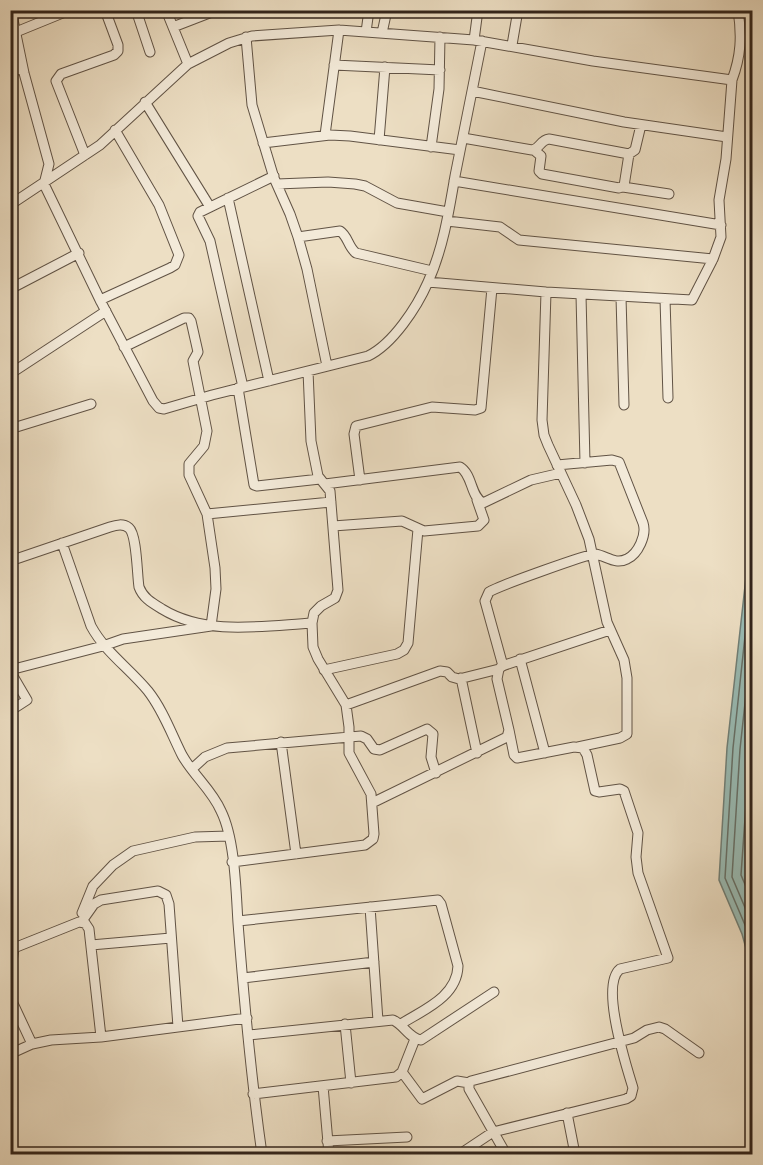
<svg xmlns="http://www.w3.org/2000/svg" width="763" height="1165" font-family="Vollkorn,serif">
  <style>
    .water { fill: #99bcb5; stroke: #707f77; stroke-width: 1.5 }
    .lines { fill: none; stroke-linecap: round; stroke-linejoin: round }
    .shore { stroke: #667068; stroke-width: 1.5 }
    .minor-casing { stroke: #615345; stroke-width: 11 }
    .minor { stroke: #f3ead9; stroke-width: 9 }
  </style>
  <rect width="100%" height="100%" fill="#eddfc4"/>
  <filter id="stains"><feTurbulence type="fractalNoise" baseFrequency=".00333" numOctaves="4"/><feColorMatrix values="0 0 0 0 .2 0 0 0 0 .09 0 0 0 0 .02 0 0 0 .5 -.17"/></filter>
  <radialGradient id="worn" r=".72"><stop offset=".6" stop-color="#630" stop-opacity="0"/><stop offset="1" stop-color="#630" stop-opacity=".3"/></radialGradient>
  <!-- water -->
  <path class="water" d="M752,523V970L742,934L719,880L727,748Z"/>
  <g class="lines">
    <!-- shore -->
    <path class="shore" d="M752,571L733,748L725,878L748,932L752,948
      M752,639L740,749L732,877L752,924
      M752,720L741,875L752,901"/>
    <defs>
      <path id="minor" d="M11,10L24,73L49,164L44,184L101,302L153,401L159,408L164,409L212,395L368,356C393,344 417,307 428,282C443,249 449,211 455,176C464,131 473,86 482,41
        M136,10L150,52
        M166,10L188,64
        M173,27L217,10
        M16,32L70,10
        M366,32L369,10
        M382,33L387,10
        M246,37L252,105L274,178L290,214L298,237L307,269L327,366
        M474,40L478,10
        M512,45L518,10
        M334,65L440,70
        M10,72L23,68
        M472,91L624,122L727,137
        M145,102L210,207
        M325,135L339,30
        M463,138L532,150C540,149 540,140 549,139L629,154L635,150L641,125
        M379,140L385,67
        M263,143L330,135L350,136L460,150
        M431,147L439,89L440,37
        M534,150L541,156L539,171L542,174L619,188L624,186L629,154
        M85,155L56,81L61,74L114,55L118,51V45L105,10
        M454,181L721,225
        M277,184L328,182L355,184L365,186L397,203L448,212
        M623,187L669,194
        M228,198L269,381
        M10,205L100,145L188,64L229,43L252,36L339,30L474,40L593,61L732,80C741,56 742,36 738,10
        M447,221L500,227L519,240L713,259
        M298,237L340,231C348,236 348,247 356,253L432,271
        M428,282L546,292L692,300L713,259L721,237L719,200L726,159L732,80
        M10,289L79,253
        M546,292L542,420L544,435L548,445L576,505L589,539L607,622L624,660L627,678V734L620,738L578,747
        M581,295L585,463
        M621,297L624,405
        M665,299L668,398
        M100,300L170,268L175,265L179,255L159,205L115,130
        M10,374L106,311
        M243,387L210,241L198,216L200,212L274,176
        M238,388L254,485L257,486L320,479
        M10,429L91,404
        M360,480L354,434L356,426L432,407L475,410L481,408L492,288
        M325,484L460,467C473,475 470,496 483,503L531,480L561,473
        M207,514L331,502
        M333,526L402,521L424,531L478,526L484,520L477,500
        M62,543L91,626C105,652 129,668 148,691C163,710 171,733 182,755C193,775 212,790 221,811C235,839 236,891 238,923C244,1000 251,1078 262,1154
        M10,561L110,527C116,525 123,523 129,528C137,535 137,575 139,587C143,598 152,603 162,609C206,636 262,626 312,623
        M520,659L545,753
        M503,666L485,601L489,592C498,586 588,554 595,554C607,556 615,565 627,559C638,554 647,535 643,523L619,462L612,460L557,465
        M10,670L103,646L123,639L211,626L216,589L215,568L207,514L189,475V464L204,446L207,431L193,361L198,352L191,321L189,318H184L124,347
        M324,670L397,654L404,650L408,643L418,529
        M10,671L27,700L10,711
        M461,678L477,753
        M346,705L440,671L447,672L452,677L459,679L499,669
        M281,742L296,854
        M192,769L205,757L227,748L361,736L367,739L374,749L380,750L427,729L433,734L431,757L436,773
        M372,803L507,737L509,730L497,679L499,669L502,666L610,630
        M232,862L365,845L373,839L374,834L371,794L349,753V727L346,705L318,659L313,647L312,623L314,613L321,606L335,598L338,590L330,491L318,476L311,441L308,371
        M370,907L378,1021
        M82,913L93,886L113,865L133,851L195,837L229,836
        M82,921L94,904L101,900L158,891L166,895L169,904L178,1027
        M238,921L438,900L441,904L458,966C457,997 423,1010 401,1024
        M10,932L14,948L10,975
        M91,945L171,938
        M14,948L79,922L85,923L89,929L101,1037
        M243,978L374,962
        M10,997L32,1044
        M345,1024L351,1083
        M249,1035L393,1020C404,1025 409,1038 421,1040L494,992
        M10,1054L32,1044L51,1040L101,1037L247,1018
        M402,1072L422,1099L457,1081L469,1083
        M323,1086L329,1154
        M253,1094L396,1077L402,1072L415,1039
        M567,1113L575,1154
        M327,1141L407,1137
        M460,1154L493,1132L626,1099L631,1096L633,1088C626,1065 600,985 620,969L668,958L638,873L636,857L638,833L624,791L620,789L599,792L595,791L587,755L583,748L574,747L517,758L514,755L509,730
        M506,1154L469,1089V1083L471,1081L634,1038L647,1030L659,1027L665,1029L699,1053
        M703,1154H707"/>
    </defs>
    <!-- minor casing -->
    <use href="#minor" class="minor-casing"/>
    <!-- minor -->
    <use href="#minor" class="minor"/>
  </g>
  <!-- margin -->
  <rect width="763" height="1165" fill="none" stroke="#eddfc4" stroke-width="36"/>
  <rect x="12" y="12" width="739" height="1141" fill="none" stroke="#32241b" stroke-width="3"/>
  <rect x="18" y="18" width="727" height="1129" fill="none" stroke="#32241b" stroke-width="1.5"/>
  <rect width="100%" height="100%" filter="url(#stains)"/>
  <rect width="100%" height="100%" fill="url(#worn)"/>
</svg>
